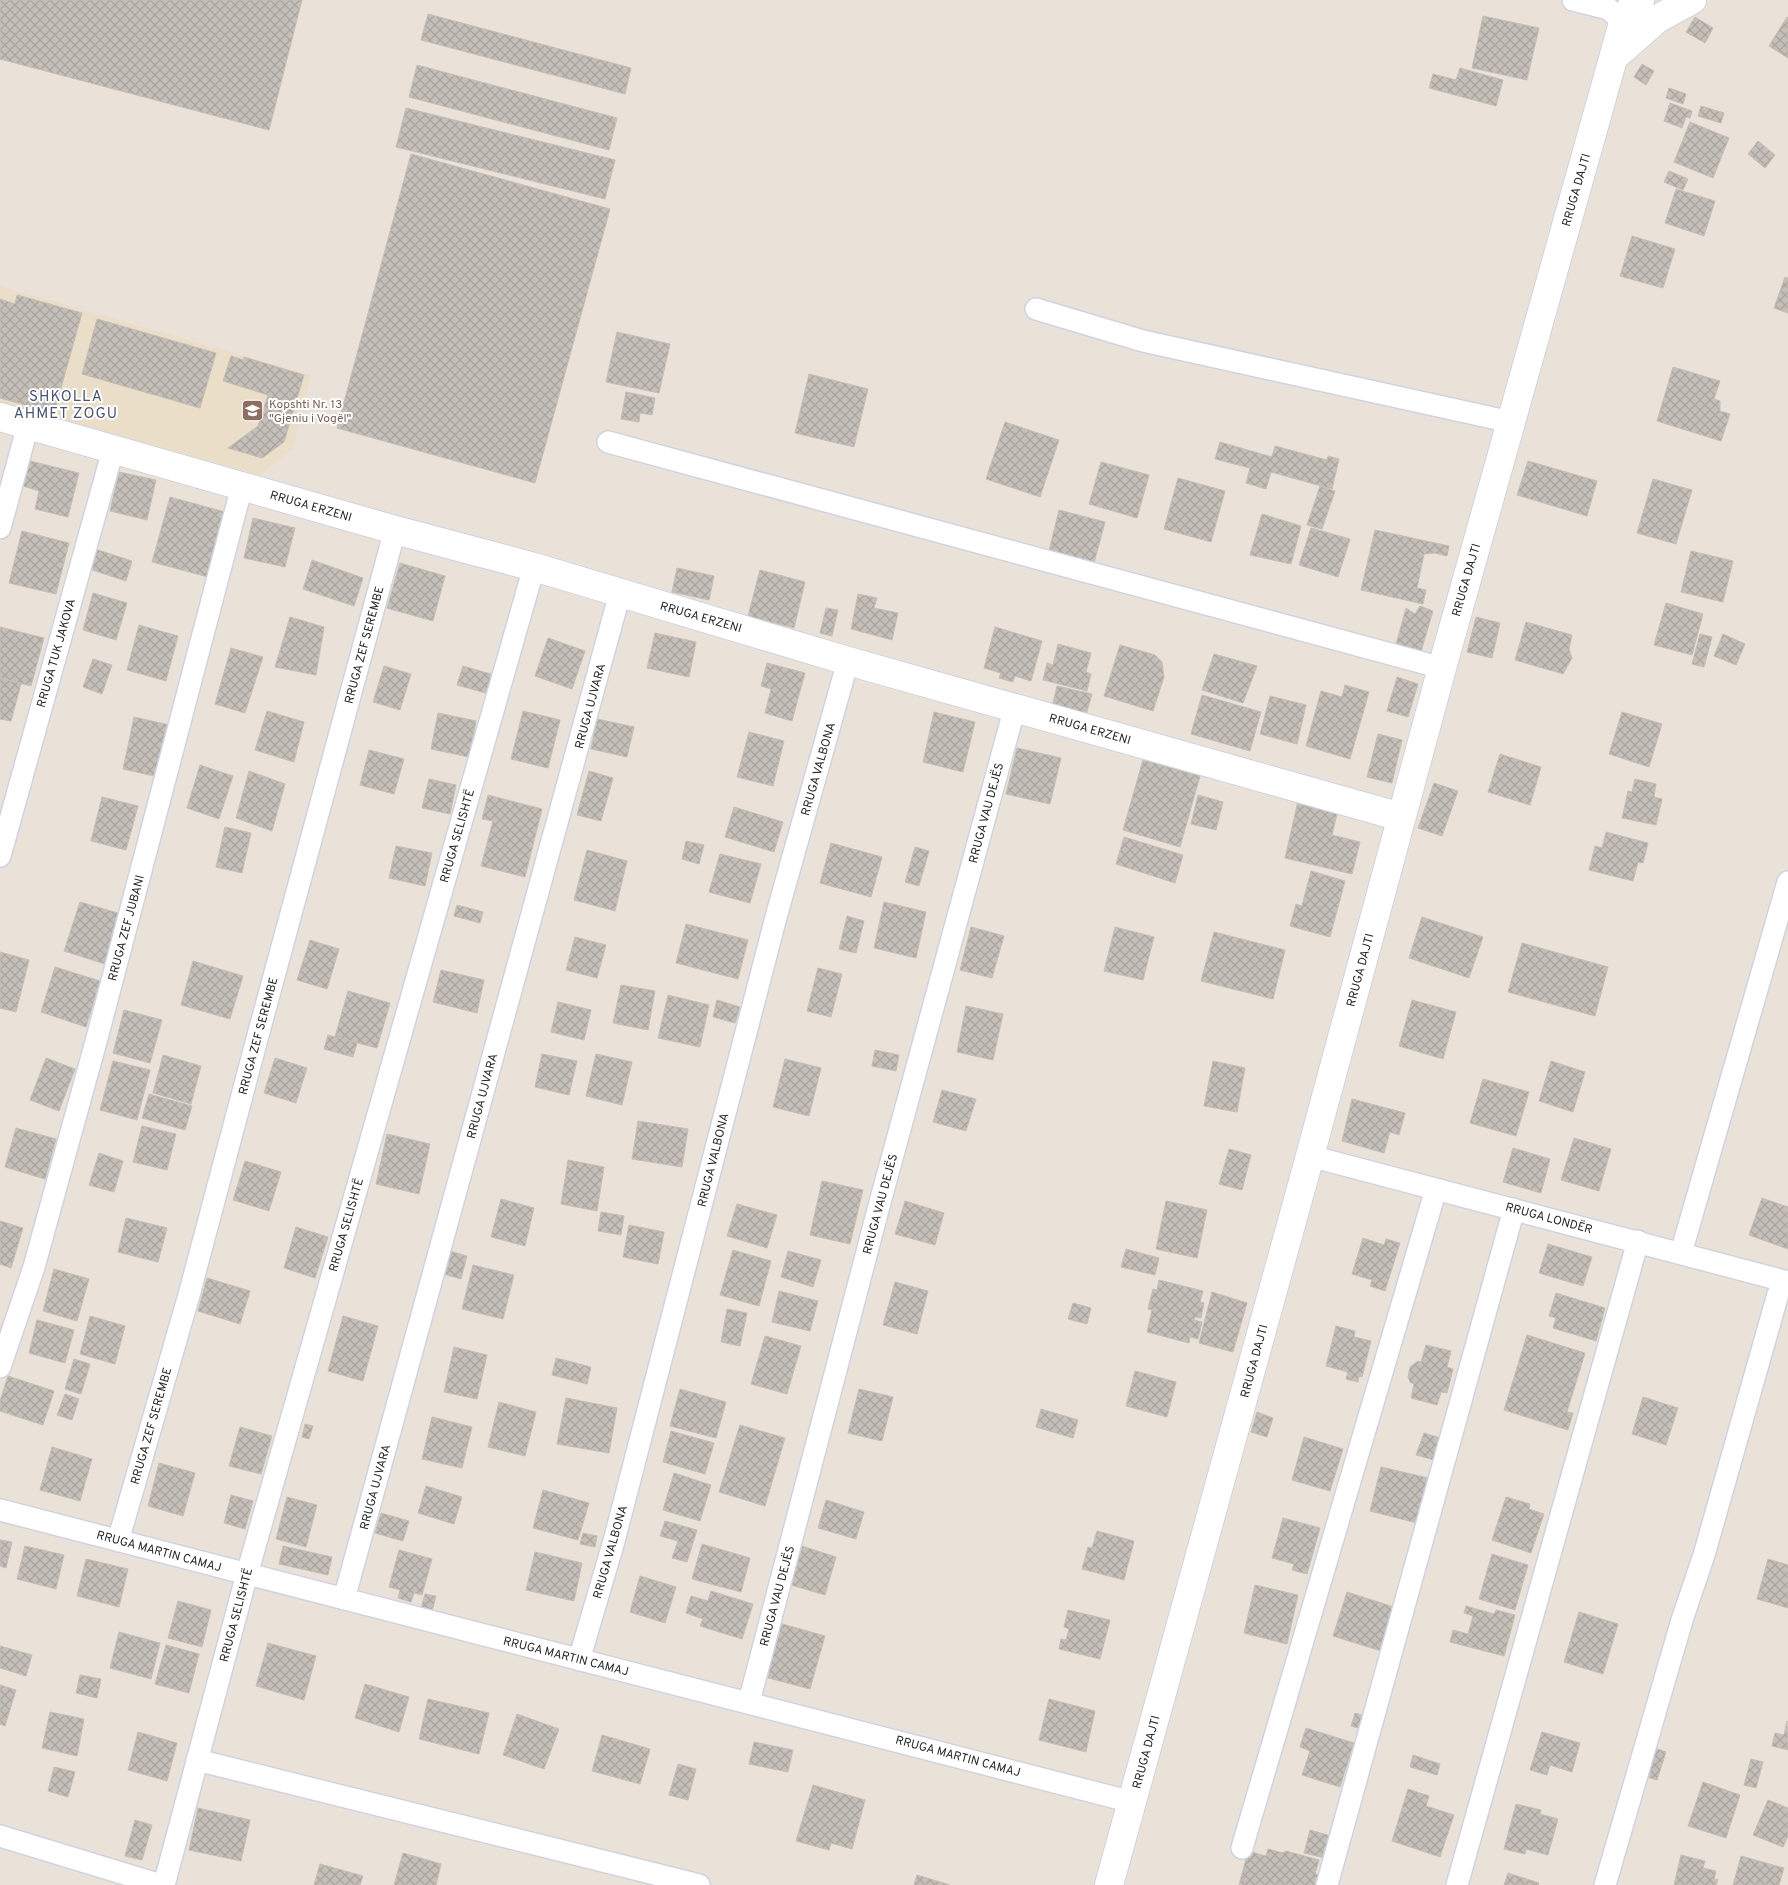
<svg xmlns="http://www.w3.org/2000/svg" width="1788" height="1885" font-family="Overpass,sans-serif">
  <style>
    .education { fill: #ebdec9 }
    .building { fill: url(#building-cross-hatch); stroke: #c5beb3 }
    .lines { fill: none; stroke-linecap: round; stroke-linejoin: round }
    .street-casing { stroke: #cfd3e0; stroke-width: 24 }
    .secondary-casing { stroke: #cfd3e0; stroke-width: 30 }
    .street { stroke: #fff; stroke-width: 21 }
    .secondary { stroke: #fff; stroke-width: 28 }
    .labels { text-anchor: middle; stroke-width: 4; stroke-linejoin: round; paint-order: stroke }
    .street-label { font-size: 12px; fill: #282828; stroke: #fff }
    .education-label { font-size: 12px; fill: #785e54; stroke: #fff; text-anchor: start }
    .quarter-label { font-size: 15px; letter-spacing: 1px; fill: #4a5476; stroke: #fff }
  </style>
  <defs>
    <pattern id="building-cross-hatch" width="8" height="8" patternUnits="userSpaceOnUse" patternTransform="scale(1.25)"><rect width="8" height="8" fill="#c5bfb9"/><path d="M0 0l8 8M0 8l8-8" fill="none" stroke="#a9a49f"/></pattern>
  </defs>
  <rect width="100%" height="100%" fill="#eae2d9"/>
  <!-- education -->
  <path class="education" d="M0,286L311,375L293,448L260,475L0,403Z"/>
  <!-- building -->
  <path class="building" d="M0,0H302L269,130L0,59Z
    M428,14L631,68L625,94L421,40Z
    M1483,16L1539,28L1527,80L1472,68Z
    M1695,17L1713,28L1705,43L1686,32Z
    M1787,17L1788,18V58L1769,46Z
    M1642,64L1654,71L1646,85L1634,77Z
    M417,65L617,118L609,150L409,97Z
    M1460,68L1503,80L1496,106L1429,88L1433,74L1456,80Z
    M1669,88L1686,94L1683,104L1666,98Z
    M1670,103L1692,111L1690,118L1686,117L1682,128L1664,121Z
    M1701,106L1724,113L1721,123L1698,116Z
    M406,108L615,160L605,199L396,147Z
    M1690,122L1729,138L1713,178L1674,162Z
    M1758,141L1775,155L1765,168L1748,154Z
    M411,154L610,209L535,483L337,428Z
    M1669,171L1688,179L1683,190L1664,182Z
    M1676,189L1715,201L1704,236L1665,223Z
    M1632,236L1675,249L1663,288L1620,276Z
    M1785,277L1788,278V313L1774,308Z
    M17,295L82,313L54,413L0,398V299L15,304Z
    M97,319L216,353L200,408L82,374Z
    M617,332L670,344L659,393L606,382Z
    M231,356L243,360L244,357L304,375L284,442L262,458L228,448L258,426L268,395L223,381Z
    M1673,367L1720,381L1714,399L1720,401V411L1730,414L1721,441L1657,421Z
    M809,374L868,389L854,447L795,433Z
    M626,392L655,398L652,415L640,413L639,422L621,419Z
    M1005,422L1059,440L1040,497L986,479Z
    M1220,442L1272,457L1275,446L1327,460L1328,456L1339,459L1332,489L1271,472L1266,489L1246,483L1250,468L1215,459Z
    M26,460L79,473L68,517L35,509L39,491L20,485Z
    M1528,461L1597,481L1587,516L1517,495Z
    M1101,462L1149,475L1137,518L1089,504Z
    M119,472L156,480L147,520L110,511Z
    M1178,478L1225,491L1211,542L1164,529Z
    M1653,479L1692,490L1676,544L1637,533Z
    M1320,486L1335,491L1322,529L1307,525Z
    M170,497L225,512L208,577L152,562Z
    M1059,510L1105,522L1094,563L1049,551Z
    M1262,514L1301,526L1291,564L1250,555Z
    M253,518L295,528L285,567L244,558Z
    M1311,528L1350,539L1338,577L1299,565Z
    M1375,530L1449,546L1447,556L1434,553L1424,554L1417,588L1426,590L1423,604L1361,590Z
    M22,531L69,543L56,594L9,583Z
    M92,548L132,561L126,581L86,568Z
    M1691,551L1733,561L1723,602L1681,592Z
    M312,560L363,578L354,606L303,589Z
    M400,563L445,576L433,621L387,608Z
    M677,568L714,576L709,600L672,592Z
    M760,570L805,582L794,628L748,616Z
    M93,593L127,603L116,640L83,630Z
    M858,594L877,598L874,608L898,613L892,640L851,629Z
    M1666,603L1703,614L1692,655L1654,645Z
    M1420,606L1433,611L1420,655L1395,648L1406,608L1415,614Z
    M826,608L838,610L832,636L820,633Z
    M290,617L324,627L316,675L275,667Z
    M1476,617L1500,623L1492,658L1467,652Z
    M1526,622L1572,635L1569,649L1572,658L1563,674L1515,660Z
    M139,625L178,636L166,681L127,670Z
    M0,627L44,638L31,686L0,678Z
    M995,627L1042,641L1031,681L1015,676L1013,682L999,678L1001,673L984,668Z
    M655,633L696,642L689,677L647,668Z
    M1700,634L1712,637L1704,667L1692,664Z
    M1723,634L1745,644L1736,665L1714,656Z
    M548,638L585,651L572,689L535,676Z
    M1058,644L1091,653L1086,672L1091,674L1087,691L1043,680L1047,663L1053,665Z
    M1120,645L1155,655L1162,662L1164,677L1153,711L1104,696Z
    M231,648L263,657L245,713L215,704Z
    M1214,654L1257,666L1243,703L1202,690Z
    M93,659L112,665L102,694L83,687Z
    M767,663L805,673L792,721L765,713L771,689L761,686Z
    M384,666L411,674L400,710L373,702Z
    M463,666L494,675L489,694L457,685Z
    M1397,677L1418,684L1408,717L1387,711Z
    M0,678L21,684L11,721L0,719Z
    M1345,685L1369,692L1350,759L1306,746L1321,691L1342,697Z
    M1057,686L1092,694L1086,715L1052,707Z
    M1202,695L1261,712L1250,751L1191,734Z
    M1270,696L1306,705L1297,744L1260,734Z
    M267,711L304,722L294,762L255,750Z
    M523,711L560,720L548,768L511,759Z
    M934,712L975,722L963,772L923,762Z
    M1622,712L1662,724L1649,767L1609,754Z
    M438,713L476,721L469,757L431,749Z
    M134,717L174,726L163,778L123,769Z
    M597,719L634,727L627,757L591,749Z
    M749,732L784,741L773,786L737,777Z
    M1378,734L1402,740L1392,783L1367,777Z
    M1017,748L1061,758L1050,804L1006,794Z
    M369,750L404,759L394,794L360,785Z
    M1500,754L1541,767L1530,805L1488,792Z
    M1143,760L1200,776L1180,847L1123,830Z
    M200,765L233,776L219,819L187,808Z
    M249,771L285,784L272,831L236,818Z
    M589,771L613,778L601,821L577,815Z
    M429,779L456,785L450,814L422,808Z
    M1635,779L1656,784L1654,797L1662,799L1656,825L1622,818L1628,791L1632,792Z
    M1434,783L1458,791L1442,836L1418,828Z
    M488,795L542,809L525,877L481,866L493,821L482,819Z
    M1198,795L1223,802L1216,830L1191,824Z
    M102,797L138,806L126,850L91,841Z
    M1298,801L1338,810L1332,835L1360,842L1352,874L1285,858Z
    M734,807L783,822L774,852L725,837Z
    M225,827L251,833L242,873L216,867Z
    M1606,832L1648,843L1643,863L1638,862L1633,881L1589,870L1595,846L1602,848Z
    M1124,837L1183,855L1175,883L1116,864Z
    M686,841L704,845L699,864L682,859Z
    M831,843L882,857L871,897L820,883Z
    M396,846L432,853L425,886L389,878Z
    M915,847L929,851L919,886L905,882Z
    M587,850L627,861L615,911L574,900Z
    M720,854L761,864L750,903L709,892Z
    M1311,871L1345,881L1330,937L1290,926L1296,904L1302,906Z
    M80,902L121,914L105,964L64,951Z
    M884,902L926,912L916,958L874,948Z
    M457,905L483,912L480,923L454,916Z
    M847,916L864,921L856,953L839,949Z
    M1422,917L1483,937L1469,978L1409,958Z
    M686,924L748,940L738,979L676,963Z
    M971,927L1004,936L992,978L960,970Z
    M1115,927L1154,937L1143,980L1104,971Z
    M1214,932L1285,950L1273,999L1201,981Z
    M575,937L606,945L597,978L566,970Z
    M310,940L339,949L327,989L297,980Z
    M1522,943L1608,967L1595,1016L1508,992Z
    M0,952L29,960L16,1012L0,1008Z
    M193,961L243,976L230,1019L181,1005Z
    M55,967L100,981L86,1027L41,1012Z
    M818,968L842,974L831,1017L807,1011Z
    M441,970L484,980L477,1013L433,1002Z
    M621,985L655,991L648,1030L613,1023Z
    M348,991L390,1003L377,1048L335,1037Z
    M668,995L709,1005L700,1047L658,1038Z
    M717,1000L740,1007L735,1023L713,1017Z
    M1412,1000L1456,1012L1443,1059L1399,1046Z
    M558,1002L591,1010L584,1040L551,1032Z
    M966,1006L1003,1014L993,1060L957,1052Z
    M124,1010L162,1020L150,1063L113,1053Z
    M328,1035L357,1043L353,1057L324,1049Z
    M875,1050L899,1055L896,1071L872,1066Z
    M542,1054L577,1061L569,1095L535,1087Z
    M596,1054L632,1062L622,1105L586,1096Z
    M163,1055L201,1066L191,1104L153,1093Z
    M46,1058L75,1069L59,1111L30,1100Z
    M275,1058L307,1068L296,1103L264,1093Z
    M785,1059L821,1068L809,1116L773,1107Z
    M113,1061L150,1070L137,1120L100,1110Z
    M1213,1061L1245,1068L1237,1112L1204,1106Z
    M1551,1061L1585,1072L1573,1112L1539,1101Z
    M1483,1079L1529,1092L1516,1136L1470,1123Z
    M942,1090L976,1099L966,1131L933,1122Z
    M149,1094L192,1106L185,1130L142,1118Z
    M1352,1099L1405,1113L1399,1135L1390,1132L1384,1153L1342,1141Z
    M638,1121L688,1129L682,1167L632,1159Z
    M142,1126L176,1134L167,1170L133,1162Z
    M16,1128L56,1139L45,1179L5,1167Z
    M387,1134L430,1144L419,1194L376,1184Z
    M1574,1138L1611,1149L1599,1191L1561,1180Z
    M1513,1148L1550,1159L1541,1193L1503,1182Z
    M1229,1149L1251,1155L1242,1190L1219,1184Z
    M99,1153L123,1161L114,1192L89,1185Z
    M568,1160L604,1167L597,1211L561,1204Z
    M245,1161L281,1172L269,1211L233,1200Z
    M822,1181L863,1190L850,1244L810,1235Z
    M1762,1198L1788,1207V1249L1749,1235Z
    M501,1199L534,1208L525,1246L491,1237Z
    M905,1201L944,1213L935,1245L895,1234Z
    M1166,1201L1207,1210L1197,1258L1156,1249Z
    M737,1204L777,1215L767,1248L727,1236Z
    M601,1212L624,1216L621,1235L598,1231Z
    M126,1218L167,1228L158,1262L118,1252Z
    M0,1221L23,1228L11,1268L0,1264Z
    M629,1225L664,1232L658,1264L623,1257Z
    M296,1227L328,1237L315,1278L284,1268Z
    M1363,1238L1384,1245L1386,1239L1400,1243L1385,1291L1370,1286L1372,1280L1352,1274Z
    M1548,1244L1592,1257L1583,1286L1539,1273Z
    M1126,1249L1159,1258L1155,1275L1121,1267Z
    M446,1250L467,1256L461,1279L440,1273Z
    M733,1250L771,1261L759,1306L720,1295Z
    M788,1251L821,1260L813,1287L781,1277Z
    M473,1265L514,1275L503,1319L462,1309Z
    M54,1269L89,1279L77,1321L43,1311Z
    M207,1278L250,1291L240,1324L198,1311Z
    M1159,1280L1203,1291L1200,1302L1204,1303L1201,1318L1195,1317L1194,1320L1202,1322L1198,1339L1190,1337L1189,1343L1147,1332L1152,1310L1148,1309L1153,1289L1157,1290Z
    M895,1282L928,1291L917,1334L883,1325Z
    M779,1291L818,1301L810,1331L772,1322Z
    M1212,1292L1247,1303L1233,1352L1199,1343Z
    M1556,1293L1605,1308L1596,1341L1553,1328L1556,1318L1549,1316Z
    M1073,1303L1091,1308L1087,1324L1068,1319Z
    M727,1309L747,1313L740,1346L721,1342Z
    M90,1316L125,1326L115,1364L80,1354Z
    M343,1316L378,1326L363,1381L328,1371Z
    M37,1320L74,1330L65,1363L29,1353Z
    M1336,1326L1355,1331L1354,1337L1371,1341L1362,1377L1359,1376L1358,1382L1346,1379L1348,1372L1326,1366Z
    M1527,1335L1585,1353L1567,1412L1573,1413L1568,1430L1504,1410Z
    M765,1336L801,1346L787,1394L751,1384Z
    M1426,1345L1451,1351L1447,1367L1453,1369L1447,1393L1441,1392L1437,1405L1411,1398L1414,1384L1410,1382L1408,1377L1410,1367L1418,1361L1421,1362Z
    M454,1347L487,1355L477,1399L444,1392Z
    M556,1358L591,1367L587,1384L552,1375Z
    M74,1359L90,1364L81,1394L65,1389Z
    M1135,1371L1176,1382L1167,1417L1126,1406Z
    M8,1376L54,1391L43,1425L0,1411V1401Z
    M680,1389L726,1402L716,1438L670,1426Z
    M859,1389L893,1397L882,1441L848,1433Z
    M65,1394L79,1399L72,1420L57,1415Z
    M1643,1397L1678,1408L1666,1445L1632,1434Z
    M566,1398L617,1408L609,1453L557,1444Z
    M499,1402L536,1412L525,1456L488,1447Z
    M1041,1409L1078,1420L1073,1438L1036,1427Z
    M1257,1412L1273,1418L1267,1437L1251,1432Z
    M432,1417L472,1427L462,1468L422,1459Z
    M305,1424L313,1426L309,1439L302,1437Z
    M740,1425L785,1438L765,1506L719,1492Z
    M240,1427L272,1436L261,1474L229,1466Z
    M671,1431L714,1443L705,1474L663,1462Z
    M1424,1433L1440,1438L1434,1460L1416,1455Z
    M1304,1437L1343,1449L1330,1491L1292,1480Z
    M52,1447L92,1459L80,1501L40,1490Z
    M159,1463L195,1473L183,1516L148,1506Z
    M1381,1467L1428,1478L1417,1523L1370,1511Z
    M674,1473L711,1485L700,1521L663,1510Z
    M426,1486L462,1497L454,1524L418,1513Z
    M543,1490L589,1503L578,1540L533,1528Z
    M231,1495L253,1501L245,1529L224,1523Z
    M287,1497L317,1505L306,1547L276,1539Z
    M1506,1497L1530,1504L1529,1509L1544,1514L1531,1553L1492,1540Z
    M826,1500L864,1512L856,1539L818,1528Z
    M381,1513L409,1521L403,1541L375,1533Z
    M1283,1518L1320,1528L1307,1574L1292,1570L1294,1564L1272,1558Z
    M665,1521L697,1530L687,1562L672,1558L678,1541L660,1536Z
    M1097,1531L1134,1541L1124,1580L1082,1569L1088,1547L1092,1548Z
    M583,1533L597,1536L595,1547L580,1544Z
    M0,1540L12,1542L6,1568L0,1566Z
    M702,1544L750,1558L741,1592L692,1579Z
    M25,1546L64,1555L56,1589L17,1579Z
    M283,1546L332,1557L328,1575L279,1564Z
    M802,1546L836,1557L825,1595L791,1585Z
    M399,1550L432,1559L422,1595L414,1593L411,1602L398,1598L400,1590L389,1587Z
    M535,1552L582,1563L574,1601L526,1590Z
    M1492,1554L1528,1565L1515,1610L1479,1599Z
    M86,1559L128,1569L119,1607L77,1596Z
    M1768,1559L1788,1565V1608L1757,1599Z
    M640,1576L676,1587L665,1623L630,1612Z
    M1255,1585L1298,1595L1287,1644L1244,1633Z
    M711,1591L753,1604L742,1639L700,1626L703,1619L686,1613L691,1596L708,1601Z
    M1347,1592L1394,1607L1381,1651L1333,1636Z
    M425,1594L436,1596L432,1611L421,1608Z
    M178,1601L211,1610L202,1647L168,1638Z
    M1466,1606L1494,1614L1496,1610L1515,1615L1504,1656L1450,1642L1453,1630L1468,1634L1473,1616L1464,1613Z
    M1068,1610L1110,1620L1100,1659L1059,1649L1061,1639L1066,1640L1069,1629L1064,1627Z
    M1579,1612L1618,1624L1603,1674L1564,1662Z
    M779,1623L825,1636L810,1689L765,1677Z
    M119,1632L160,1643L151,1679L110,1668Z
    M268,1643L316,1656L304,1700L256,1686Z
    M166,1645L199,1654L189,1693L155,1684Z
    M0,1646L32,1655L26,1676L0,1668Z
    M80,1675L101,1679L97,1698L76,1693Z
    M365,1684L409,1697L399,1732L355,1718Z
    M0,1685L16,1690L5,1726L0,1724Z
    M428,1699L489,1713L479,1754L419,1739Z
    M1049,1699L1095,1711L1086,1752L1039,1740Z
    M50,1712L84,1719L77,1756L42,1748Z
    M1355,1713L1365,1716L1362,1729L1351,1726Z
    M517,1714L559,1729L544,1769L503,1755Z
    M1787,1721L1788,1750L1772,1746L1775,1733L1784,1735Z
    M1306,1728L1354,1743L1340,1787L1302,1775L1310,1751L1300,1747Z
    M138,1732L177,1743L167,1781L128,1770Z
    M1542,1732L1580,1743L1572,1772L1550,1765L1547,1775L1530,1770Z
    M602,1735L650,1749L640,1784L592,1771Z
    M754,1742L793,1750L788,1772L749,1764Z
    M1651,1747L1666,1752L1657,1780L1643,1776Z
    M1413,1755L1440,1764L1437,1775L1410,1767Z
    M1751,1759L1763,1762L1756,1788L1744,1785Z
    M678,1764L696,1769L688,1800L669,1795Z
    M54,1767L75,1772L68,1797L48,1791Z
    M1703,1782L1740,1795L1726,1838L1688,1826Z
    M813,1785L865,1800L852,1849L831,1843L829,1850L796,1841Z
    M1408,1789L1429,1796L1426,1806L1454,1815L1440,1857L1392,1841Z
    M1768,1800L1788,1808V1836L1783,1847L1753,1835Z
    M1516,1804L1541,1810L1540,1814L1558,1819L1548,1855L1526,1849L1525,1854L1504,1849Z
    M198,1808L250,1820L241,1861L189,1850Z
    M135,1820L152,1825L142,1860L125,1856Z
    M1310,1830L1331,1836L1325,1858L1304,1853Z
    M1268,1849L1283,1853L1286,1851L1319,1860L1315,1874L1321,1875L1318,1885H1239L1248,1851L1266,1856Z
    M403,1853L441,1864L436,1885H394Z
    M1681,1855L1705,1861L1703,1868L1716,1871L1714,1880L1718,1879L1716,1885H1674Z
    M1741,1856L1784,1868L1779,1885H1733Z
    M320,1864L363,1876L360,1885H314Z
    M1508,1873L1539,1883L1538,1885H1504Z
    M917,1875L950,1885H914Z"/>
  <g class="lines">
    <defs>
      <path id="street" d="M1573,0L1609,9L1623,23
        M1036,309L1143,341L1511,422
        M608,442L1442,668
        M0,528L28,425
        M0,856L113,450
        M1310,1156L1788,1282
        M1681,1253L1788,882
        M0,1367L34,1267L97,1038L242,486
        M0,1510L1132,1802
        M118,1541L189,1295L257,1039L395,530
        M344,1599L620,593
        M579,1660L614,1541L776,917L848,661
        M749,1702L879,1206L1015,707
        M197,1760L699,1885
        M0,1836L161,1885
        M1242,1848L1436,1189
        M164,1885L247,1574L534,567
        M1327,1885L1514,1209
        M1457,1885L1638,1241
        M1605,1885L1682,1620L1704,1555L1778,1294"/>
      <path id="secondary" d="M1614,57L1657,19L1692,0
        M0,417L395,530L534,567L848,661L1401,817
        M1109,1885L1310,1156L1442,668L1623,23L1631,8L1640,0"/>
    </defs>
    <!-- street casing -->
    <use href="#street" class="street-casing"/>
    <!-- secondary casing -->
    <use href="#secondary" class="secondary-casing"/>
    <!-- street -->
    <use href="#street" class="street"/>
    <!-- secondary -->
    <use href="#secondary" class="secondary"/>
  </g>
  <!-- icons -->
  <defs>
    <symbol id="school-square" viewBox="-11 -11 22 22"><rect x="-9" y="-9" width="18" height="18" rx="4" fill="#8d6e63" stroke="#fff"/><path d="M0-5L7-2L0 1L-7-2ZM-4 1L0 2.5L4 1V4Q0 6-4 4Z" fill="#fff"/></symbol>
  </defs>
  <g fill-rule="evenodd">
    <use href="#school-square" x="240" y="398" width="25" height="25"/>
  </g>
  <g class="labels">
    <!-- street labels -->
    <g class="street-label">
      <text transform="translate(1576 190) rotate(-74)" y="4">RRUGA DAJTI</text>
      <text transform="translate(311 506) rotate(16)" y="4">RRUGA ERZENI</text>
      <text transform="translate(1466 580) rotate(-74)" y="4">RRUGA DAJTI</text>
      <text transform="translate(701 617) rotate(16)" y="4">RRUGA ERZENI</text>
      <text transform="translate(364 645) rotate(-75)" y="4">RRUGA ZEF SEREMBE</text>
      <text transform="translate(56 653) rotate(-74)" y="4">RRUGA TUK JAKOVA</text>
      <text transform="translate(590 706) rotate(-75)" y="4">RRUGA UJVARA</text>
      <text transform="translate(1090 729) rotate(16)" y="4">RRUGA ERZENI</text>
      <text transform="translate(818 769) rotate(-74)" y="4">RRUGA VALBONA</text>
      <text transform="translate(986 813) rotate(-75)" y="4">RRUGA VAU DEJËS</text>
      <text transform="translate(457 836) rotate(-74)" y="4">RRUGA SELISHTË</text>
      <text transform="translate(126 928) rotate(-75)" y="4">RRUGA ZEF JUBANI</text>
      <text transform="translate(1360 970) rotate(-75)" y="4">RRUGA DAJTI</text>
      <text transform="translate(258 1036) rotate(-75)" y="4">RRUGA ZEF SEREMBE</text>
      <text transform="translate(482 1096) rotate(-75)" y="4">RRUGA UJVARA</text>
      <text transform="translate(713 1160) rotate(-76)" y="4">RRUGA VALBONA</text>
      <text transform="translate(880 1204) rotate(-75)" y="4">RRUGA VAU DEJËS</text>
      <text transform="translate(1549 1218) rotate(15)" y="4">RRUGA LONDËR</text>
      <text transform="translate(346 1225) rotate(-74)" y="4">RRUGA SELISHTË</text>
      <text transform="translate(1254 1361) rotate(-75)" y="4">RRUGA DAJTI</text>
      <text transform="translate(151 1426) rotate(-74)" y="4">RRUGA ZEF SEREMBE</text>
      <text transform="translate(375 1487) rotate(-75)" y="4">RRUGA UJVARA</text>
      <text transform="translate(159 1551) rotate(15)" y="4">RRUGA MARTIN CAMAJ</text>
      <text transform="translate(610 1552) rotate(-74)" y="4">RRUGA VALBONA</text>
      <text transform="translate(777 1596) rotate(-75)" y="4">RRUGA VAU DEJËS</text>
      <text transform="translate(236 1615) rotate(-75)" y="4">RRUGA SELISHTË</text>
      <text transform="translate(566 1656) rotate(14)" y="4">RRUGA MARTIN CAMAJ</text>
      <text transform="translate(1146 1752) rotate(-75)" y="4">RRUGA DAJTI</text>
      <text transform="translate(958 1756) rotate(15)" y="4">RRUGA MARTIN CAMAJ</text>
    </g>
    <!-- education labels -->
    <g class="education-label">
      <text x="269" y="408">Kopshti Nr. 13<tspan x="269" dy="14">"Gjeniu i Vogël"</tspan></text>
    </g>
    <!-- quarter labels -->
    <g class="quarter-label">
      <text x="66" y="401">SHKOLLA<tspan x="66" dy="17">AHMET ZOGU</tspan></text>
    </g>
  </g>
</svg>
